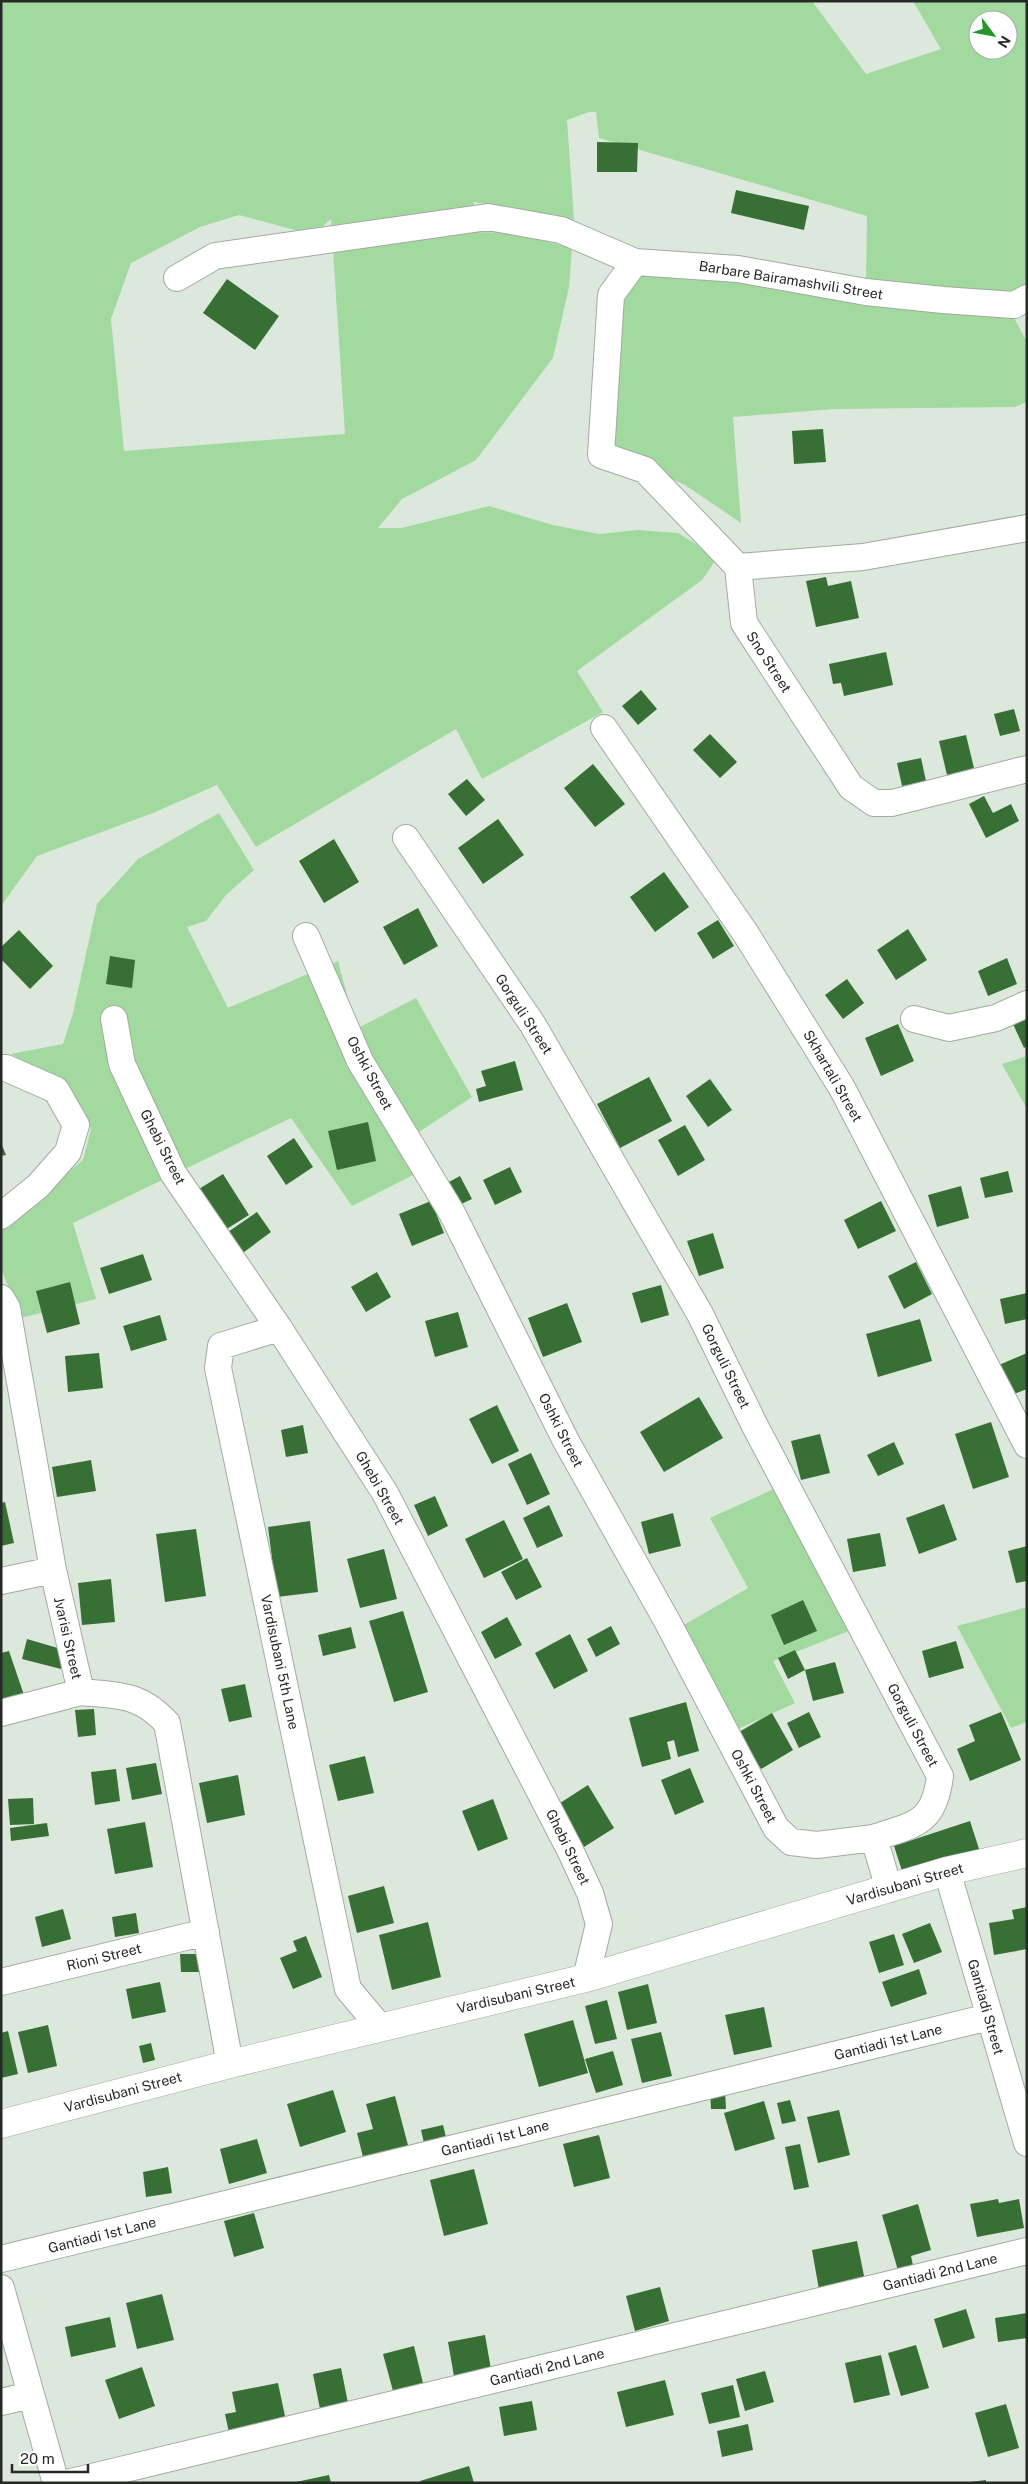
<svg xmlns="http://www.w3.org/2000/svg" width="1028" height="2484" font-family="'Public Sans',sans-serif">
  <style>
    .green { fill: #a2d99e; fill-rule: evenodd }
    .building { fill: #376f35 }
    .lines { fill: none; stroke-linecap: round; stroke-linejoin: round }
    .minor-casing { stroke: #a1aba0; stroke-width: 28 }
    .tertiary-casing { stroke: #a1aba0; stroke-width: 29 }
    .minor { stroke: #fff; stroke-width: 26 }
    .tertiary { stroke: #fff; stroke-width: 28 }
    .labels { text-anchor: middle; stroke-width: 5; stroke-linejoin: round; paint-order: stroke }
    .street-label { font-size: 14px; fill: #262a26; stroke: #fff }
  </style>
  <rect width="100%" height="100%" fill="#dde8dd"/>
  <!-- green -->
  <path class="green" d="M1,1H812L866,74L941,49L913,1H1027V286L1002,294L866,282L867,216L599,138L596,112H589L567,120L574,220L474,202L473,232L513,233L572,248L569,287L553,358L476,460L402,499L378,528H402L489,506L553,525L599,534L638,530L678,533L696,544L715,561L702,580L577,671L603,712L482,779L456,729L256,847L217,785L153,813L37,856L1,906ZM978,20H1008V50H978ZM239,215L313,235L331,219L345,434L124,451L111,319L131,263L200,227Z
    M636,274L729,277L1013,316L1027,342V402L1015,407L834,409L733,417L741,523L685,485L618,453L610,438L616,302Z
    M219,813L254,870L226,895L206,921L187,927L228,1008L338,961L356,1029L416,998L472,1097L399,1145L417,1173L352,1206L291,1118L73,1223L96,1299L21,1318L1,1269V1227L83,1160L91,1129L72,1091L11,1054L63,1044L73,1013L97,904L138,859Z
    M1027,1056V1109L1002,1064Z
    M776,1488L849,1631L773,1661L795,1703L738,1729L682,1626L748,1588L710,1518Z
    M1027,1607V1722L1011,1728L957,1626Z"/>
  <!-- building -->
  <path class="building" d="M597,142L638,143L637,172H597Z
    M736,190L809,206L804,230L731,213Z
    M227,279L279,316L255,350L203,313Z
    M823,429L826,462L794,464L792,431Z
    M826,577L828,586L851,581L859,618L816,627L806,581Z
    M886,652L893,685L844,696L841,683L833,684L829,664Z
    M641,690L657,709L638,725L622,706Z
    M1014,709L1020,731L1000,736L994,714Z
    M710,734L737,762L720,778L693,750Z
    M966,735L974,768L947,775L939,741Z
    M921,758L926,781L902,786L897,763Z
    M593,764L625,804L595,827L564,788Z
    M467,779L485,800L466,816L448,794Z
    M984,796L993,813L1011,804L1019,821L986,838L969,804Z
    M498,819L524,855L483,884L458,848Z
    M334,839L359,882L324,903L299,861Z
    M664,872L689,907L655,932L630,897Z
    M418,908L438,946L404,965L383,927Z
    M718,920L734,946L713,959L697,933Z
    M908,929L927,960L896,980L877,950Z
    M19,930L53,966L30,989L1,959V947Z
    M110,956L135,960L132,988L106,984Z
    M1007,958L1017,984L988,996L978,971Z
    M847,979L864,1003L843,1019L825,995Z
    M1027,1018V1046L1024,1048L1013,1024Z
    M898,1024L914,1061L881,1076L865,1038Z
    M515,1061L523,1090L479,1102L476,1089L486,1086L481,1071Z
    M649,1077L672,1121L620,1148L597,1104Z
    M710,1079L732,1110L708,1127L686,1096Z
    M368,1122L376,1161L337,1170L328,1131Z
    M685,1125L705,1160L678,1176L658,1140Z
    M294,1138L313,1167L286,1185L267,1156Z
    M1,1143L6,1155L1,1156Z
    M510,1167L522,1192L495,1205L483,1180Z
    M1008,1171L1013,1192L985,1198L980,1178Z
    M223,1174L249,1215L225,1230L199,1189Z
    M460,1176L472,1199L459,1205L447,1183Z
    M961,1186L969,1218L937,1227L928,1195Z
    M431,1201L444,1233L412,1246L399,1214Z
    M881,1201L896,1231L858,1249L844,1220Z
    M257,1212L271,1232L240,1255L225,1234Z
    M713,1233L724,1268L699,1276L687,1241Z
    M143,1254L152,1280L109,1294L100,1268Z
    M916,1262L932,1294L904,1309L888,1276Z
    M377,1272L391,1297L366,1312L351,1287Z
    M70,1282L80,1324L47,1333L36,1291Z
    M661,1285L669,1315L641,1323L632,1293Z
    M1027,1293V1319L1005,1324L1000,1299Z
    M567,1303L582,1342L543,1357L528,1318Z
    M458,1312L468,1347L435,1357L425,1321Z
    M160,1315L167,1340L131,1351L123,1326Z
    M920,1319L932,1361L878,1377L866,1334Z
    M99,1353L103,1388L68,1392L65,1356Z
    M1027,1353V1389L1011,1395L999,1365Z
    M699,1397L723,1438L664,1472L640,1432Z
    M497,1405L519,1451L492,1464L469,1419Z
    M991,1422L1009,1477L973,1489L955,1434Z
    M303,1425L308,1453L286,1457L281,1430Z
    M820,1434L830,1473L801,1480L791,1441Z
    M894,1442L904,1464L878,1476L867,1455Z
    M531,1453L550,1494L527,1505L508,1464Z
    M91,1460L96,1491L57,1497L52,1467Z
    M435,1496L448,1526L428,1536L414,1505Z
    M5,1502L14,1543L1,1546V1503Z
    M944,1504L957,1540L919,1554L906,1518Z
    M549,1505L563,1536L537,1548L523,1518Z
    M673,1513L681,1546L649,1554L641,1522Z
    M504,1520L523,1559L484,1578L465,1539Z
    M310,1521L318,1592L277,1597L268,1527Z
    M196,1529L206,1596L165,1602L156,1534Z
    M880,1533L886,1566L853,1572L847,1539Z
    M1027,1546V1581L1016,1583L1008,1551Z
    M384,1549L397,1599L360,1608L347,1559Z
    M527,1558L542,1587L516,1600L501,1572Z
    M111,1579L115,1622L82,1625L78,1583Z
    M803,1600L817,1631L784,1645L771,1615Z
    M403,1611L428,1692L394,1702L369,1621Z
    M507,1617L522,1645L495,1659L481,1632Z
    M611,1626L620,1644L596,1657L587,1639Z
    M351,1627L356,1648L323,1656L318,1635Z
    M570,1634L588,1671L554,1689L535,1653Z
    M27,1639L61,1649V1669L22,1659Z
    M956,1641L964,1668L929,1678L922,1651Z
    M795,1650L805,1670L788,1679L778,1658Z
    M9,1651L25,1698L1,1706V1653Z
    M835,1662L844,1693L813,1701L805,1670Z
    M245,1684L252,1717L229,1722L221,1689Z
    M686,1702L699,1751L678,1757L674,1740L667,1742L671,1759L642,1767L629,1718Z
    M94,1709L96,1735L78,1737L75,1710Z
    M809,1712L821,1737L799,1748L787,1723Z
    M1001,1712L1021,1760L970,1781L957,1749L975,1741L969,1725Z
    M772,1713L793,1750L761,1769L739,1732Z
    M365,1756L374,1793L338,1801L329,1765Z
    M156,1763L162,1794L132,1800L126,1768Z
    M690,1768L704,1802L675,1815L661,1780Z
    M116,1769L120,1801L95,1805L91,1772Z
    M238,1775L245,1815L207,1823L199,1783Z
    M588,1785L614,1828L584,1847L557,1805Z
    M33,1798L34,1824L10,1825L8,1799Z
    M493,1799L508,1839L478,1851L462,1811Z
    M970,1821L980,1852L904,1877L894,1846Z
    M145,1822L153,1867L115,1874L107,1829Z
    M47,1823L49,1836L11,1841L10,1828Z
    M384,1886L394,1923L357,1933L348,1896Z
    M1027,1907V1949L994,1955L989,1923L1014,1919L1012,1910Z
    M63,1909L71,1939L42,1947L35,1917Z
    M136,1913L139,1933L115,1937L112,1917Z
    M428,1922L441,1977L392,1990L379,1935Z
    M930,1923L942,1952L914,1963L902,1934Z
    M894,1934L904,1965L879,1973L869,1942Z
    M306,1936L322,1977L293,1989L280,1958L297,1951L293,1941Z
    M180,1954H199V1972H181Z
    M919,1969L927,1994L891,2007L882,1982Z
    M160,1982L166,2012L132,2019L126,1989Z
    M648,1984L657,2023L627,2030L618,1992Z
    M607,2000L617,2039L595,2044L585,2006Z
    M764,2007L772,2047L734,2055L725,2015Z
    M573,2020L588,2073L539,2087L524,2034Z
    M48,2025L57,2066L28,2073L18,2032Z
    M8,2031L18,2074L1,2078V2033Z
    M661,2032L672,2076L642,2083L631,2039Z
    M151,2043L155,2060L143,2063L139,2046Z
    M613,2051L623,2085L596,2093L585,2059Z
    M333,2090L346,2132L300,2147L287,2104Z
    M725,2090L726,2109H711L710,2091Z
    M395,2096L409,2149L364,2161L357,2133L373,2129L366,2104Z
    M790,2100L796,2121L782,2124L777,2103Z
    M764,2101L775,2139L735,2151L724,2113Z
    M839,2110L850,2155L818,2163L807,2117Z
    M443,2125L446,2137L424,2143L421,2130Z
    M599,2135L610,2178L574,2187L563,2144Z
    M257,2139L267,2173L229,2184L220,2149Z
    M800,2144L809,2187L794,2190L785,2147Z
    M168,2167L172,2193L146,2197L143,2172Z
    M474,2169L488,2224L444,2236L430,2180Z
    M998,2199L999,2203L1019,2199L1024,2228L977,2237L970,2204Z
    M918,2204L931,2250L911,2256L914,2270L899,2274L882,2215Z
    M254,2213L264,2248L234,2257L224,2221Z
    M857,2241L866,2286L820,2295L812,2250Z
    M660,2287L669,2321L635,2331L626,2296Z
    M162,2294L174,2340L137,2349L126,2303Z
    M966,2309L975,2338L943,2348L934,2319Z
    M1027,2313V2338L998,2342L995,2318Z
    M110,2317L116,2347L71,2357L65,2327Z
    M485,2335L492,2375L455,2382L448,2342Z
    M916,2345L929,2388L901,2396L888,2353Z
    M414,2346L423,2383L393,2391L383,2354Z
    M881,2355L890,2395L854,2403L845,2363Z
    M142,2367L155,2406L119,2419L105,2380Z
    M341,2368L348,2403L320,2409L313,2374Z
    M765,2371L774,2402L745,2411L736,2379Z
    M665,2380L674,2415L626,2427L617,2392Z
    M278,2383L286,2421L229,2433L225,2414L236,2412L232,2392Z
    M733,2385L740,2417L709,2424L701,2393Z
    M532,2401L537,2430L504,2436L499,2407Z
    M1006,2404L1019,2448L988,2457L975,2413Z
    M748,2424L753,2450L722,2457L717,2431Z
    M469,2466L474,2483H421L420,2481Z
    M329,2475L331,2483H296V2482Z
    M986,2480V2483H970V2482Z"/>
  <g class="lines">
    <defs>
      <path id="minor" d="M177,278L215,256L488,217L561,230L635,262
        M1027,528L863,557L738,567L744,623L851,787L874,803H892L1027,769
        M738,567L645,470L601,455L611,295L635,262L738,269L866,292L943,300L1014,305L1027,298
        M604,728L746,934L842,1088L1027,1445
        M406,838L533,1025L700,1314L755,1426L940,1776C934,1825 914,1824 874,1838L889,1889
        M306,936L360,1061L452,1213L566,1441L667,1621L776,1828L791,1842L817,1845L874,1838
        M114,1019L122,1064L173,1173L279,1328L385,1493L570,1850L590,1893L599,1924L586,1978
        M914,1019L949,1028L996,1018L1027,1004
        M1,1068H6L56,1090L76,1125L68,1152L38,1186L1,1216
        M1,1298L7,1308L53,1570L81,1692C119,1696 139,1693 167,1723L230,2064
        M279,1328L221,1346L218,1368L348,1989L380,2027
        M1,1581L53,1570
        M1,1713L81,1692
        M947,1871L1027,2143
        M1,1982L206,1932
        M1,2259L989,2017
        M1,2288L56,2483
        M1,2402L31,2395
        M67,2483L1027,2251"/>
      <path id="tertiary" d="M1,2124L230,2064L586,1978L947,1871L1027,1853"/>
    </defs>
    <!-- minor casing -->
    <use href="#minor" class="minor-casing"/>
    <!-- tertiary casing -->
    <use href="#tertiary" class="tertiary-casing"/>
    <!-- minor -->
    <use href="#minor" class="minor"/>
    <!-- tertiary -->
    <use href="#tertiary" class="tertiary"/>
  </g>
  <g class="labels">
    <!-- street labels -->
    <g class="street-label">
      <text transform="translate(791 280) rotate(9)" y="5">Barbare Bairamashvili Street</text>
      <text transform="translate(769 662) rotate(57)" y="5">Sno Street</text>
      <text transform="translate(524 1014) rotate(57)" y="5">Gorguli Street</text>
      <text transform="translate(370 1073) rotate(62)" y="5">Oshki Street</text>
      <text transform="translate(833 1076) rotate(60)" y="5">Skhartali Street</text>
      <text transform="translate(163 1147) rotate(63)" y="5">Ghebi Street</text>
      <text transform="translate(726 1366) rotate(64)" y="5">Gorguli Street</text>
      <text transform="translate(561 1430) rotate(63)" y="5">Oshki Street</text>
      <text transform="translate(380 1488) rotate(60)" y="5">Ghebi Street</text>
      <text transform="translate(68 1638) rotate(77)" y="5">Jvarisi Street</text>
      <text transform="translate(280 1662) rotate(78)" y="5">Vardisubani 5th Lane</text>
      <text transform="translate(913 1725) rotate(62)" y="5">Gorguli Street</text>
      <text transform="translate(754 1786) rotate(62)" y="5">Oshki Street</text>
      <text transform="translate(568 1847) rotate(64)" y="5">Ghebi Street</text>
      <text transform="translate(905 1884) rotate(-16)" y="5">Vardisubani Street</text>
      <text transform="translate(104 1957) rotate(-14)" y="5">Rioni Street</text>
      <text transform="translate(516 1995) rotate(-13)" y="5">Vardisubani Street</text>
      <text transform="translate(986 2007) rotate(74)" y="5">Gantiadi Street</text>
      <text transform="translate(888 2042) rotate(-14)" y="5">Gantiadi 1st Lane</text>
      <text transform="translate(123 2092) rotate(-15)" y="5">Vardisubani Street</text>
      <text transform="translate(495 2138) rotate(-14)" y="5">Gantiadi 1st Lane</text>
      <text transform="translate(102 2235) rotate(-14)" y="5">Gantiadi 1st Lane</text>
      <text transform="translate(940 2272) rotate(-14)" y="5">Gantiadi 2nd Lane</text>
      <text transform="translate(547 2367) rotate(-14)" y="5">Gantiadi 2nd Lane</text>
    </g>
  </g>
  <!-- border -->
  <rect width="1028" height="2484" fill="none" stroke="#262a26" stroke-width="5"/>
  <!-- north arrow -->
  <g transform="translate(993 35) rotate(122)"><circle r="24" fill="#ffffff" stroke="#a8aaa8"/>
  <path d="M0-4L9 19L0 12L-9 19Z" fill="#239727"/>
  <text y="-8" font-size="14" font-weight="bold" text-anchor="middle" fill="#262a26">N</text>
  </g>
  <!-- scale -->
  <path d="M12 2464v8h76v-8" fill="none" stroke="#262a26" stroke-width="2.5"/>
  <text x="20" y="2464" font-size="15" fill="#262a26" stroke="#ffffff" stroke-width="4" paint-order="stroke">20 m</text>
</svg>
